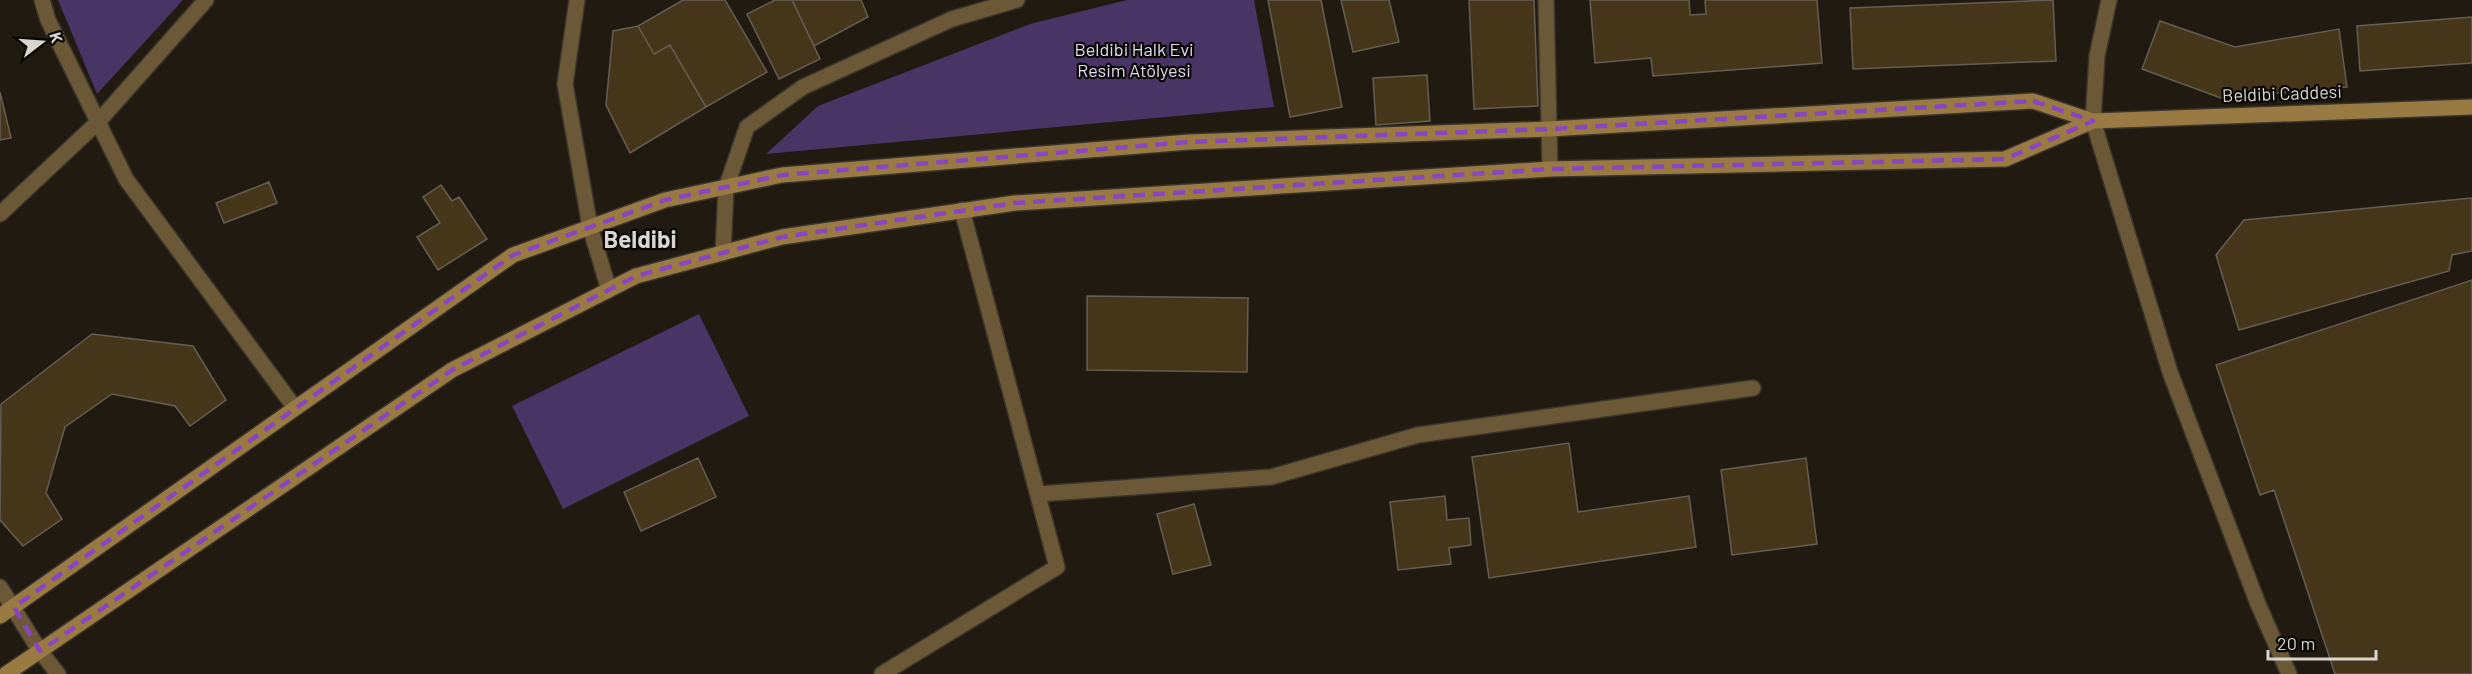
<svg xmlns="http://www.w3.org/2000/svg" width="2472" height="674" font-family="Barlow,sans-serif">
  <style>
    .green { fill: #483465 }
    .building { fill: #463619; stroke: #655e52; stroke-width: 1.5 }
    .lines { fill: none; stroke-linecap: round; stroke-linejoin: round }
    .lane-casing { stroke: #3a342b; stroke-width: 18 }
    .street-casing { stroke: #3a342b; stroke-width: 18 }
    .secondary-casing { stroke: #3a342b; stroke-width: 18 }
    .lane { stroke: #6b5836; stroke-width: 15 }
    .street { stroke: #6b5836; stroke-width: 15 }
    .secondary { stroke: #997a42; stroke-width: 15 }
    .marked { fill: none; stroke: #8946c1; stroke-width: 4.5; stroke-dasharray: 12 8; stroke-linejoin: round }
    .labels { text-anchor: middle; stroke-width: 4.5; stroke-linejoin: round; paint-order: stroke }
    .park-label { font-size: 18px; fill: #e1daf0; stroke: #080603 }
    .street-label { font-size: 18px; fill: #dad6cf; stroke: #080603 }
    .district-label { font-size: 24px; font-weight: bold; fill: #dad6cf; stroke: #080603 }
  </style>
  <rect width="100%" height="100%" fill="#201a10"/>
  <!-- green -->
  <path class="green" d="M58,0H183L97,94Z
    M1127,0H1254L1274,107L766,154L818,106L1030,24Z
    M699,314L749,416L563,509L512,406Z"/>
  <!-- building -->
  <path class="building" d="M683,0H725L767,72L706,107L670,45L654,54L638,26Z
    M775,0H792L820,59L779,79L747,14Z
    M792,0H861L868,17L814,46Z
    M1268,0H1321L1342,107L1290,117Z
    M1341,0H1389L1399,42L1353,52Z
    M1469,0H1534L1538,106L1474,109Z
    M1590,0H1689L1690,15L1706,14L1705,0H1817L1822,63L1653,76L1651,58L1595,63Z
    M2053,0L2056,61L1853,69L1850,8Z
    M2472,17V63L2360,71L2357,26Z
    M2160,21L2235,47L2339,29L2347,87L2221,98L2142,69Z
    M638,26L654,54L670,45L706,107L630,153L606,105L613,31Z
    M1427,75L1430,121L1376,125L1373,78Z
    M0,92L11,138L0,140Z
    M269,182L277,203L224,223L216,203Z
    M441,185L452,201L459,197L487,239L438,270L417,237L440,223L423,197Z
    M2472,198V251L2452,255L2449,271L2239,330L2216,255L2244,220Z
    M2472,280V674H2335L2274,490L2260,495L2216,365Z
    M1087,296L1248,298L1247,372L1087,370Z
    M92,334L193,346L226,400L190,426L175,406L112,394L65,427L46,493L62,519L23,546L0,520L1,404Z
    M1569,443L1578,512L1689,496L1696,547L1489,578L1472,457Z
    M698,458L716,497L641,531L624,492Z
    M1806,458L1817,544L1732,555L1721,470Z
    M1445,496L1447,520L1469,518L1471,545L1449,548L1451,564L1398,570L1390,502Z
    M1194,504L1211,565L1173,574L1157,514Z"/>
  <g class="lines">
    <defs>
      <path id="lane" d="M0,214L98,122L206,0
        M1038,494L1271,477L1418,435L1753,388
        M40,651L58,674
        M882,674L1057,567L962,210"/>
      <path id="street" d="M42,0L48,20L126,179L295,408
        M577,0L565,84L590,227L609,290
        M1546,0L1550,169
        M2109,0L2097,56L2093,121L2170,372L2258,604L2289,674
        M723,253L726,188L747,127L803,87L952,19L1017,0
        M0,587L40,651"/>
      <path id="secondary" d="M0,616L513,255L665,200L782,175L1189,142L1549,129L2033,101L2093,121L2472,107
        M6,674L452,370L636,276L782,237L1015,203L1550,169L2005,159L2093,121"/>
    </defs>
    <!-- lane casing -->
    <use href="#lane" class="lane-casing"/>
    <!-- street casing -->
    <use href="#street" class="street-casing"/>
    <!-- secondary casing -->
    <use href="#secondary" class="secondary-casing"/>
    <!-- lane -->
    <use href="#lane" class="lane"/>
    <!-- street -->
    <use href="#street" class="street"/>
    <!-- secondary -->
    <use href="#secondary" class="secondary"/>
  </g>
  <!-- marked area -->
  <path class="marked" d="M2033,101L2093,121L2005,159L1550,169L1015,203L782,237L636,276L452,370L40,651L14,607L513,255L665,200L782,175L1189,142L1549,129Z"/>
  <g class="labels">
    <!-- park labels -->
    <g class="park-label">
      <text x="1134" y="56">Beldibi Halk Evi<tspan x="1134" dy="21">Resim Atölyesi</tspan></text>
    </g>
    <!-- street labels -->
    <g class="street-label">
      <text transform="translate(2282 94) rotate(-2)" y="6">Beldibi Caddesi</text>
    </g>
    <!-- district labels -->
    <g class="district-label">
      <text x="640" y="248">Beldibi</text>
    </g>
  </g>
  <!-- north arrow -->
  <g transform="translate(42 42) rotate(73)" stroke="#080603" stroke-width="4.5" paint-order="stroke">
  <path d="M0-4.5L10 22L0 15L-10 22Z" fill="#dad6cf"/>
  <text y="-9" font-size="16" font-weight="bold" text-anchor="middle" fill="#dad6cf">K</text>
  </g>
  <!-- scale -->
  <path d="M2268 650v9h108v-9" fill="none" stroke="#dad6cf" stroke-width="3"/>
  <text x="2277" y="650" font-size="18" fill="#dad6cf" stroke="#080603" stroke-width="4.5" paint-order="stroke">20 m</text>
</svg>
